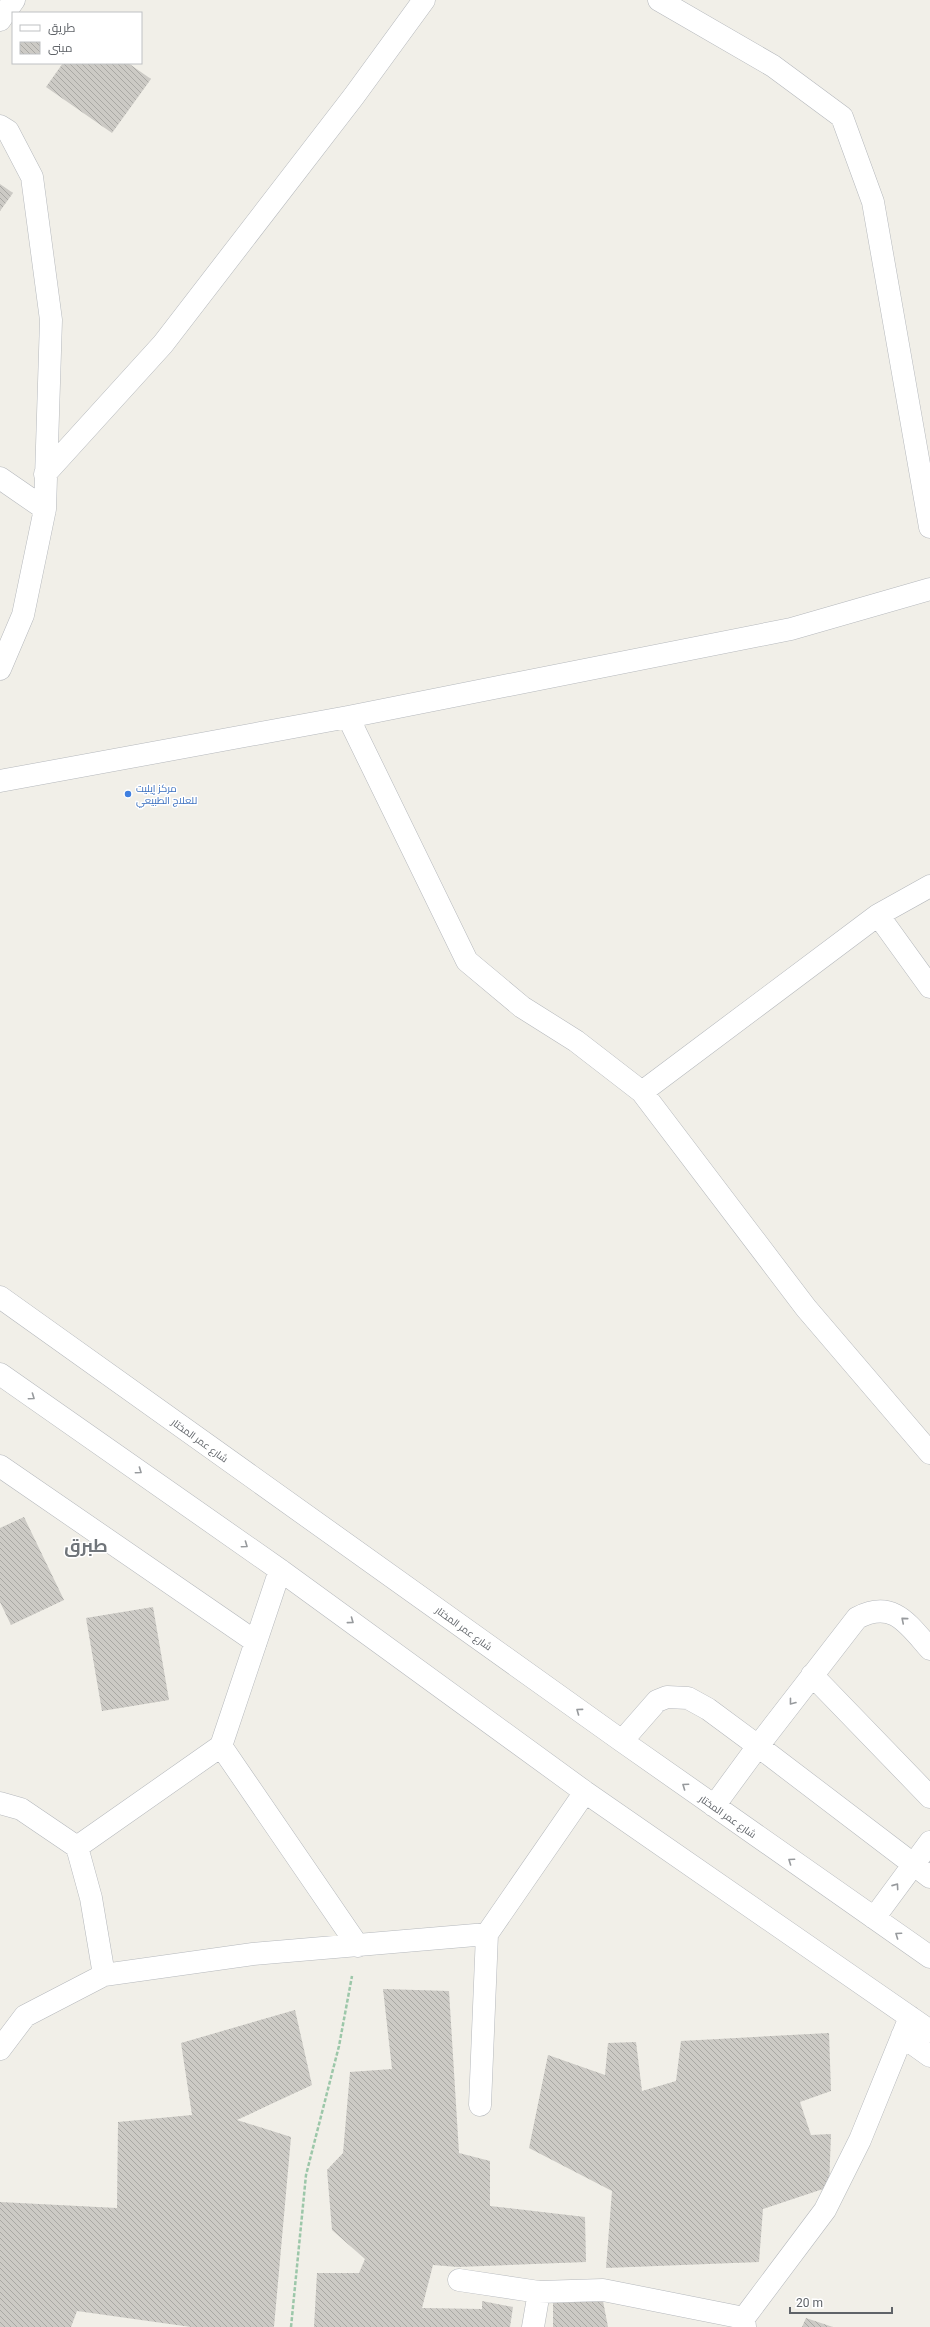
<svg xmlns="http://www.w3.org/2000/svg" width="930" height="2327" font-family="Roboto,Cairo,sans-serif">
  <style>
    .building { fill: url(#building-back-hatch) }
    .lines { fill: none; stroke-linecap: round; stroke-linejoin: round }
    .minor-casing { stroke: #b5b8bc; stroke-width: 23 }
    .path { stroke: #9cc7a9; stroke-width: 2.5; stroke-dasharray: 4 2; stroke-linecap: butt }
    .minor { stroke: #fff; stroke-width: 22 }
    .oneway { stroke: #979a9d }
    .shop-dot { fill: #3f7fe0; stroke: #fff; stroke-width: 1.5 }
    .labels { text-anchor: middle; stroke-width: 3; stroke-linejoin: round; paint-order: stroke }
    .shop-label { font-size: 10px; fill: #366cbe; stroke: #fff; text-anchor: start }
    .street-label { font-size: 10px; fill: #5f6368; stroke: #fff }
    .town-label { font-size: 18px; font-weight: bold; fill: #70757a; stroke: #fff }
  </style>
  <defs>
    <pattern id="building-back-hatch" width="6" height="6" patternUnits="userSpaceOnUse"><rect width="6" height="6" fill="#cccac5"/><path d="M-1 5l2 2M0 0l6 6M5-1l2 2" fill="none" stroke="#a9a8a4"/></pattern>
  </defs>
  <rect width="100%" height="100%" fill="#f1efe8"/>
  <!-- building -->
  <path class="building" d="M63,63H128L151,79L112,133L46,87Z
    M0,184L13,193L0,211Z
    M24,1517L64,1600L11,1625L0,1602V1528Z
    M153,1607L169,1700L102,1711L86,1618Z
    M383,1989L449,1991L459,2153L490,2161V2206L585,2217L586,2262L458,2267L433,2265L422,2308L482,2309V2301L513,2307L510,2327H314L317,2273H359L365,2259L332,2230L327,2170L343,2153L350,2072L392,2069Z
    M295,2010L312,2085L237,2120L291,2137L274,2327H191L77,2311L71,2327H0V2202L117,2208L118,2122L192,2115L181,2043Z
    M829,2033L831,2091L800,2102L811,2135L831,2134L829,2187L763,2209L759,2262L606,2268L612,2191L529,2148L548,2055L605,2075L608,2043L636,2042L642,2091L676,2081L681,2041Z
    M603,2301L608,2327H553V2303Z
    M806,2318L833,2327H802Z"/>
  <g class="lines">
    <defs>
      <path id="minor" d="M659,0L773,66L842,117L873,202L930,527
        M0,20L14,0
        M0,126L8,131L32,177L51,320L45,509L23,615L0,669
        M45,474L163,344L354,96L424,0
        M0,478L45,509
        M348,717L467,961L522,1007L576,1041L642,1092L806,1308L930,1453
        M0,781L348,717L791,629L930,589
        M930,886L878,915L930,987
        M642,1092L878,915
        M0,1297L622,1741L930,1957
        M0,1374L280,1570L585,1792L930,2031
        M0,1466L256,1642
        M812,1675L930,1797
        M622,1741L657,1701L667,1697L688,1698L708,1709L758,1746L930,1877
        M221,1746L358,1946
        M0,1803L21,1809L77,1847L91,1898L104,1975L253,1954L487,1934L480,2105
        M714,1806L758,1746L857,1618C893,1599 908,1624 930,1649
        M77,1847L221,1746L280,1570
        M874,1918L930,1842
        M487,1934L585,1792
        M902,2036L930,2056
        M0,2049L25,2016L104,1975
        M459,2280L539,2292L603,2290L744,2318
        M533,2327L539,2292
        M745,2327L744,2318L825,2210L860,2140L910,2017"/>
    </defs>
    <!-- minor casing -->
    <use href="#minor" class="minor-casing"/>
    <!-- path -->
    <path class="path" d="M291,2327L306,2175L339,2046L352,1976"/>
    <!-- minor -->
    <use href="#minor" class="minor"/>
  </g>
  <!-- one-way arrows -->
  <defs><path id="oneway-chevron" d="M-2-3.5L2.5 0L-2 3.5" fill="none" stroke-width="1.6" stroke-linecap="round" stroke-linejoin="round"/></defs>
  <g class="oneway">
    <use href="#oneway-chevron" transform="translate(32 1397) rotate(35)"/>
    <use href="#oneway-chevron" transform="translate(139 1471) rotate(35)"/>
    <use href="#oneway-chevron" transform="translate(245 1545) rotate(35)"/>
    <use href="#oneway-chevron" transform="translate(904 1620) rotate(-140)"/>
    <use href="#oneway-chevron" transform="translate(351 1621) rotate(36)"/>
    <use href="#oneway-chevron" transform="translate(792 1702) rotate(128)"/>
    <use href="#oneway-chevron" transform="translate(579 1711) rotate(-144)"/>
    <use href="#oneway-chevron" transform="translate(685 1786) rotate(-145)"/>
    <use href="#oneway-chevron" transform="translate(791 1861) rotate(-145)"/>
    <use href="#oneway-chevron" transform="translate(896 1886) rotate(-55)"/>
    <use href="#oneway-chevron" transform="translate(898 1935) rotate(-145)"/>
  </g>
  <!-- markers -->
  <circle class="shop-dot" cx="128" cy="794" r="4"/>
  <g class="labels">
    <!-- shop labels -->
    <g class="shop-label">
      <text x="136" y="792">مركز إيليت<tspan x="136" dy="12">للعلاج الطبيعي</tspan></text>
    </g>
    <!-- street labels -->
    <g class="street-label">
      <text transform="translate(200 1440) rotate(36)" y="4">شارع عمر المختار</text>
      <text transform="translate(464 1628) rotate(36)" y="4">شارع عمر المختار</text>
      <text transform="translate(728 1816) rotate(35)" y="4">شارع عمر المختار</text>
    </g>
    <!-- town labels -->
    <g class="town-label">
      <text x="86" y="1552">طبرق</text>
    </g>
  </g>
  <!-- legend -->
  <rect x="12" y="12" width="130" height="52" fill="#ffffff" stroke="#bfc1c3"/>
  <rect x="20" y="25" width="20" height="6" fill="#ffffff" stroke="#bfc1c3"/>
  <text x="48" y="32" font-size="12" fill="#5f6368">طريق</text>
  <rect x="20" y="42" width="20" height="12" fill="url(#building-back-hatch)" stroke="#bfc1c3"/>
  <text x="48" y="52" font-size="12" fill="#5f6368">مبنى</text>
  <!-- scale -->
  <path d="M790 2307v6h102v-6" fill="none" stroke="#5f6368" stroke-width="2"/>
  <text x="796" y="2307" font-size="12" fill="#5f6368" stroke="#ffffff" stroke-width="3" paint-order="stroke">20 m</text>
</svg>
